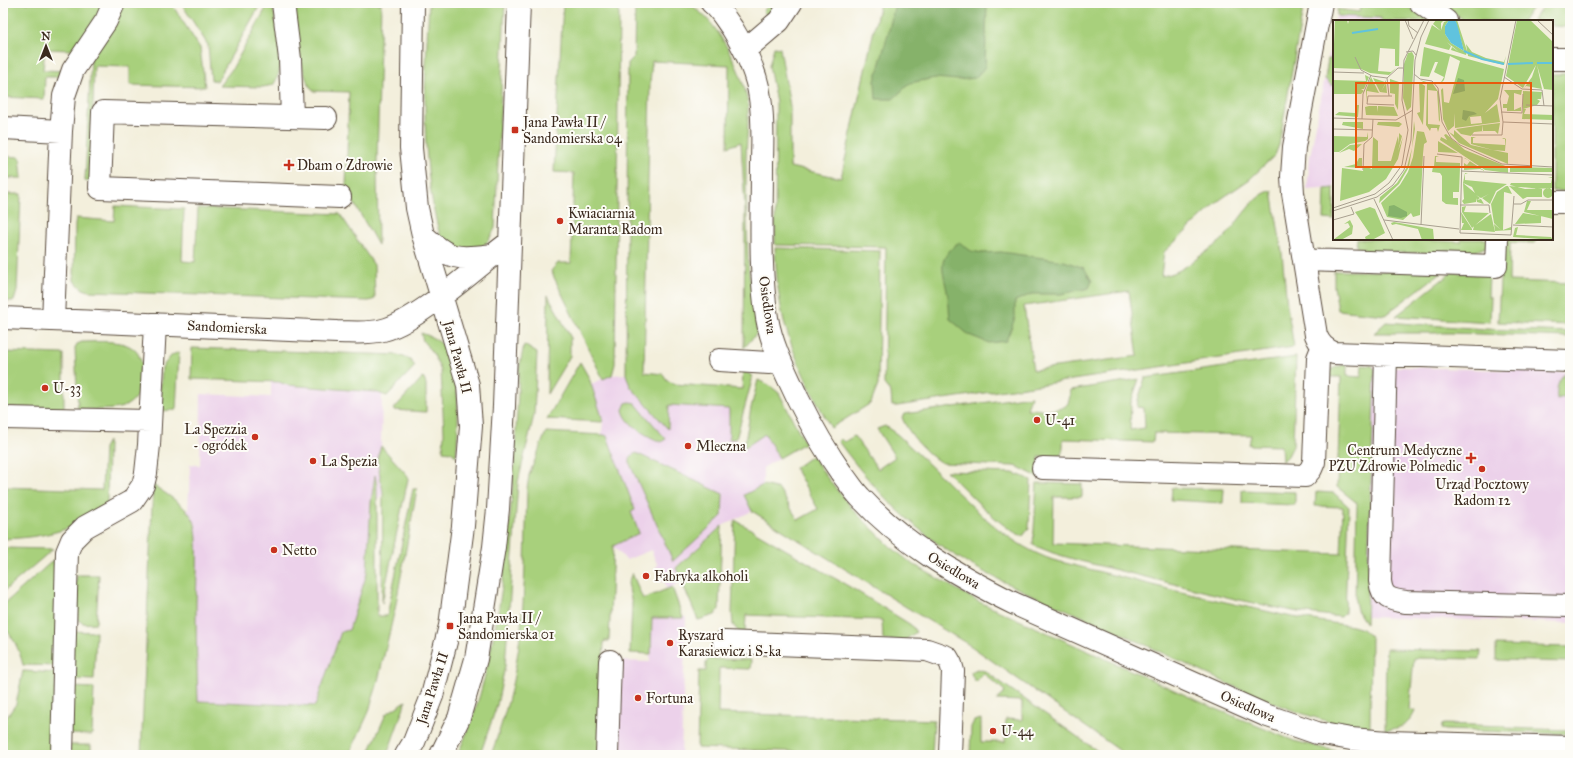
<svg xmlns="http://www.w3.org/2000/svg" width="1573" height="758" font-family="'IM FELL Great Primer',serif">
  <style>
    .built { fill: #ecd1ea }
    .green { fill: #a8d07b; stroke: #727d4c; fill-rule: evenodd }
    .forest { fill: #86b26b; stroke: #606e44 }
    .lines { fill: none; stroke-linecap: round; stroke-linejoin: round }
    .minor-casing { stroke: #57483a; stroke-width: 24 }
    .minor { stroke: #fff; stroke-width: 22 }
    .poi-dot { fill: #c8321e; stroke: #fdfcf7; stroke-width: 1.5 }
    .labels { text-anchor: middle; stroke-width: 4; stroke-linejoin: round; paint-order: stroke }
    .poi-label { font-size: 14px; fill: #3b2a1e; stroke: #fdfcf7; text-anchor: start }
    .street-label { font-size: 14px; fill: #3b2a1e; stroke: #fdfcf7 }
    .inset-river { fill: none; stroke: #60c3de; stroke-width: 2 }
    .inset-road { fill: none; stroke: #a9a090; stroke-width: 1 }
    .view { fill: #e8590c; fill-opacity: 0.15; stroke: #e8590c; stroke-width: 2 }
    .inset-edge { fill: none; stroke: #3b2a1e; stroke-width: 2 }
  </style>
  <rect width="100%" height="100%" fill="#fdfcf7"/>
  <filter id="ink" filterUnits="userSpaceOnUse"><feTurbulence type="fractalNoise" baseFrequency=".025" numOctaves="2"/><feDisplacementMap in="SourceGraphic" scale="8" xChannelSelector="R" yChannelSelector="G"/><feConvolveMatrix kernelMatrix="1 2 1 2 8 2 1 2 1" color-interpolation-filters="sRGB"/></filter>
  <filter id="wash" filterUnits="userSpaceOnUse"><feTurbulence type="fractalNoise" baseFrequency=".012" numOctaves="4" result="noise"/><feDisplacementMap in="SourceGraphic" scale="16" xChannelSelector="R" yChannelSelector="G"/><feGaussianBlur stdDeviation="0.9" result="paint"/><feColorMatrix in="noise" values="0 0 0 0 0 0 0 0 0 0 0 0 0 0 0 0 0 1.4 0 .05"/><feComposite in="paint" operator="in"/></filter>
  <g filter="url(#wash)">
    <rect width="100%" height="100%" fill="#f3efdc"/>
    <!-- built -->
    <path class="built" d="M1337,9L1359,12L1381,18V21H1335Z
      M1334,27V188L1307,190L1310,157Z
      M1369,366L1570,372V623L1366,617L1375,369L1374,367Z
      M626,374L630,386L668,429L669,405L729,409V439H736L744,448L765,434L779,458L763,468V485L744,495L752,511L722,526L676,567L681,582L667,589L664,580L661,581L655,567L658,566L651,550L626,560L613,546L639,533L631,512L635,510L602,435L603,420L591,384L612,375Z
      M271,382H279L287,385L382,393L381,446L377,459L383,492L371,511L367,573L349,630L341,632L315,706L198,701L196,606V545L194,521L188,513L190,465H200L201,394L271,397Z
      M652,616L686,617L681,755H615L619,661L650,662Z"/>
    <!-- green -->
    <path class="green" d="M3,3H106L70,62L71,50L45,49L43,70L69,71L65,77H45L44,99L3,97Z
      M123,3H171L200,48L205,87L130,85V67L94,66L91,182L85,181L91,58Z
      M181,3H261L217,81L211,80L208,45Z
      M269,3H272C276,27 289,64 273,85L263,87L219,86L232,69Z
      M293,3H381L377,161L378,245L346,189L349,92L313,91C299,75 296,25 293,3Z
      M429,3H505L495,228C485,249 482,249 460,252L440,236C419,158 425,83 429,3Z
      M563,3H608L617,8L619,14L615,364L612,375L603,379L551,271L558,263H571L574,173L554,172Z
      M635,3H689C696,9 703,14 709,21C726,40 746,81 748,106C749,124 746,142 746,160C746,192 747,223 748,255C748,281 756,307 757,333L744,348L745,210L741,142L728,147L729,65L652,61L650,83L644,372L663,374L667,380L674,384L742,389L743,371L751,375L752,380L736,439H729V409L669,405L668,429L630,386L626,374L628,63L634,57Z
      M771,3H781L769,17L763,11Z
      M880,3H1304L1279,145L1275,155L1250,179L1221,199L1164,252L1161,276C1180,274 1191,262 1206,252C1212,247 1220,243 1225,237C1237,224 1255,192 1272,191L1282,253L1287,305L1294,347L897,406H892L891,393L884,384L886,247L775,245L776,102L769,66L774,47L780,48L790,106V167L841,178ZM1129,291L1138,356L1033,370L1024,306Z
      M1361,3H1403L1429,21H1381V18L1337,16V9L1359,12Z
      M1440,3H1535L1523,21H1465Z
      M1545,3H1570V27L1552,26V21H1533Z
      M1328,59H1334V85H1331L1325,79Z
      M1552,74H1570V191H1552Z
      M3,156L20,157L22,178H3Z
      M1334,188V220L1324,219L1325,189Z
      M3,194H21L17,291L14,301H3Z
      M115,206L184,209L182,261L195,262L198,208L340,214L374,265L375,299L369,301L89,291L83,289L74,281L75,225L76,218L114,221Z
      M1357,239H1421V240L1461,242L1462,239H1490L1486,247L1476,251H1443L1428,253L1356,252Z
      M1502,239H1536L1535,243L1510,242L1509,281L1570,283V325L1498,322Z
      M775,248L880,251L878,385L871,403L831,428C812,393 794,359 784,321C778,297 776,272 775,248Z
      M1334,271H1443L1385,315L1338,310L1334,286Z
      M1452,272L1489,276L1488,297H1491L1490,322L1396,316Z
      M548,295L570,336V356L547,394Z
      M1386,322L1485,329L1570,332V337L1451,333H1374Z
      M421,333C431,336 443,342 448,352C460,378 459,427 456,456L451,452L443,451L444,433L441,371L434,355L423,341Z
      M82,342C99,342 133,337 140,358C143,365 142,373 141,380C140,391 137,399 127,405C116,412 91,409 78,409L75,348L77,344Z
      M524,345L537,353L534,415L518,482L505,666L497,705L480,755H457C476,717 486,675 494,634C511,547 515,457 519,369Z
      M192,348L398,355L409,359L415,366L387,396L375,392L287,385L279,382L191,379Z
      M3,352L64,354V409L7,407L3,405Z
      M179,352L176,410L159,411L162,367L172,355Z
      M1296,357L1293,446L1288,456L1282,462L1281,446L1249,445L1251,435L1154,433L1153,442L1063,439C1063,445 1064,454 1058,457H1039L1038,477L1018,467L1013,466L942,463C927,455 907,432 902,417L904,414L1031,396L1027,409C1037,409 1063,413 1068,403C1070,399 1070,393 1071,390L1139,379L1131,402L1130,430L1145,428L1144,408L1137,407L1138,400L1145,378Z
      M580,362L589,378L603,420L602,422L547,419Z
      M1343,365H1347V376L1361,377L1362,365L1372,366L1375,369L1366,624L1357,610L1355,601L1357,503L1337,487L1341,377H1330L1325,375L1334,368Z
      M1570,372V387L1567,396L1557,399C1556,388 1558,374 1570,372Z
      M423,377L426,384V412L393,410Z
      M758,380L769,385L779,393L805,443L779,458L765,434L744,448L751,408Z
      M630,402L635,403L666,439L661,442C647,436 627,426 623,410L626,403Z
      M885,426L898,435C916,452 934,469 951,486C982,516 1012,546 1053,560L1172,590L1292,617L1352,626L1362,629L1371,637L1370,729C1358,727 1345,726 1334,723C1258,703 1183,661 1111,629C1050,601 983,579 929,537C893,509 865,478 838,441L841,439L844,442L854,436L878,469L895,457L877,429Z
      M546,432L604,435L607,436L635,510L631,512L639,533L613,546L609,641H604L599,755H491C501,727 510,699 515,670C526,611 525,549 527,489L529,475Z
      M108,441L107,506C99,511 91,517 83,522C58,534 31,538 3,539V487L102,490L104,448Z
      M381,446L408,476V479L382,603L383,492L377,459Z
      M636,453L723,494L722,516L673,561L630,464V457Z
      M812,456L829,480L854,511L891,547L911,563L977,601L1214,708L1294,741L1336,751L1370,755H1126L971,646L906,607L752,511L744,495L763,485L779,489L798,520L818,509L795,468Z
      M946,471L1013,473L1019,475L1031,480L1029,528L1023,536C1002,530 963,487 946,471Z
      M375,475L377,486V616H387L413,489H417L395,609L377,685L368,714L349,755H141L153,485C165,493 188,507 194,521C200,536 196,587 196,606C196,638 197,670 198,701L315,706L341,632L349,630L367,573L371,503Z
      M1037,483L1082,484V497H1054L1053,543L1341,554L1343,507L1315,506L1316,492L1334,493L1349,507L1345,613L1341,617L1298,612L1235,599L1080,561L1053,553L1033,545Z
      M1172,488L1224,489L1223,503L1171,500Z
      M1242,490L1295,492V505L1242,503Z
      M735,520L855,590L911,625L916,632L904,641L883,640L882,620L746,615L745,632H739L733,625L732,613Z
      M722,526L719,609L715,615L698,620L676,568Z
      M3,548L53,549L3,592Z
      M59,555L57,666L23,665C19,649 14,638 3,626V605Z
      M632,573L643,599L672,587L683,618H652L651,654L630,653L632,605L628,583Z
      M77,575H99L96,623C93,623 87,624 83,623C68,618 75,588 77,575Z
      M72,631L96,632L94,680L70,679Z
      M1496,645L1570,647V662L1496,660Z
      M1386,649L1481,651L1480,659L1414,658L1409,710L1415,711C1409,726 1400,728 1385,730Z
      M709,659L751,660L750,669L719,668L718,713L934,720L932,755H892L697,748L699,671H706V663Z
      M977,669L985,671L1103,755H970L971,727L974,721L981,719V742H1005L1006,719L1022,720V701L997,700L1005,691L983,673L976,682L972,676L971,672Z
      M23,671L56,673L53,755H3V722L16,704Z
      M71,687L94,688L92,735L69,734Z
      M406,701L387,755H368L386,714Z
      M1444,724L1505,726L1506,728L1570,730V734L1446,730L1441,729L1442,725Z
      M68,745H91V755H67Z"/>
    <!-- forest -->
    <path class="forest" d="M895,3H987L985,67L975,78L958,80L935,78L910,83L893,99H876L875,81L889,30Z
      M959,242L971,251L983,253L1001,252L1064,261L1084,268L1092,281L1089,288L1061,294H1032L1015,301V318L1006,341L989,343L969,335L950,319C949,310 949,300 947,291C942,266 937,260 959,242Z"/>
  </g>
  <g filter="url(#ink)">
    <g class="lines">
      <defs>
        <path id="minor" d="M283,3L290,59L292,117
          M712,3C720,9 726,20 732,28C745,49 757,73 760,98C764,121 762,144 762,167C762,217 759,269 767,318C772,347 786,373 798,399C811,425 825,450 842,474C848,481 853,490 860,497C903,544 957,575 1013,603L1265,715L1317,733L1351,739L1388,742L1570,747
          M1321,3L1294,147L1292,176L1293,193L1316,335C1320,345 1325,349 1334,353L1570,361
          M1421,3L1446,21
          M745,50L779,21L791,3
          M1552,59H1570
          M326,118L103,112L100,188L340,197
          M3,128L61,131
          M1552,202H1570
          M423,235C450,261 458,259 493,255
          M1304,260L1496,266L1497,239
          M3,318L337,332C352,332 368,334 383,330C399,326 415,315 428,306C457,286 483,262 510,242
          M53,320L61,131L64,96L73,70L106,21L114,3
          M1386,356L1380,581C1382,598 1390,600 1406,602L1570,606
          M719,360L769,363L780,361
          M3,418L150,421
          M1043,468L1305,476L1311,469L1314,462L1318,358L1320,353L1325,349
          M724,642L927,650L947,657L951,664L953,671L950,755
          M62,755L67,552L72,540L85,527L132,501L143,485L146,473L149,445L155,324
          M406,755L414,742L432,696L450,626L463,526L471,426L468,385L423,235L417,208L411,148L413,3
          M441,755L459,718L476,659L494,547L498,509L504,406L519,3
          M607,755L610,661"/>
      </defs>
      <!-- minor casing -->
      <use href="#minor" class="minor-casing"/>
      <!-- minor -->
      <use href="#minor" class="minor"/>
    </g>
  </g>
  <!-- markers -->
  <g class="poi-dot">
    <rect x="511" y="126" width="8" height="8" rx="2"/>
    <path d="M287 159h4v4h4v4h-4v4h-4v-4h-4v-4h4z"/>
    <circle cx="560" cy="221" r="4"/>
    <circle cx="45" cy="388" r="4"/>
    <circle cx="1037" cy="420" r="4"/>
    <circle cx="255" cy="437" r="4"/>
    <circle cx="688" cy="446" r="4"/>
    <path d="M1469 452h4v4h4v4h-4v4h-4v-4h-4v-4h4z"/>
    <circle cx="313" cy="461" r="4"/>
    <circle cx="1482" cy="469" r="4"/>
    <circle cx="274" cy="550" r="4"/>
    <circle cx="646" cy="576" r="4"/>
    <rect x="446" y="622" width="8" height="8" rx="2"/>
    <circle cx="670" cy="643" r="4"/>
    <circle cx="638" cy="698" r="4"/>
    <circle cx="993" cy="731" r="4"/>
  </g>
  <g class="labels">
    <!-- poi labels -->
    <g class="poi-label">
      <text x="523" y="127">Jana Pawła II /<tspan x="523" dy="16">Sandomierska 04</tspan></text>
      <text x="297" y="170">Dbam o Zdrowie</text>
      <text x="568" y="218">Kwiaciarnia<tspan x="568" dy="16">Maranta Radom</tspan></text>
      <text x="53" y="393">U-33</text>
      <text x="1045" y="425">U-41</text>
      <text x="247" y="434" text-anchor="end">La Spezzia<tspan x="247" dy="16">- ogródek</tspan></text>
      <text x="696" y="451">Mleczna</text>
      <text x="1462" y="455" text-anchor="end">Centrum Medyczne<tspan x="1462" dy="16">PZU Zdrowie Polmedic</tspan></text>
      <text x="321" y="466">La Spezia</text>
      <text x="1482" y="489" text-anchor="middle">Urząd Pocztowy<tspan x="1482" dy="16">Radom 12</tspan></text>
      <text x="282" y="555">Netto</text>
      <text x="654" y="581">Fabryka alkoholi</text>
      <text x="458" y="623">Jana Pawła II /<tspan x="458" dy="16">Sandomierska 01</tspan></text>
      <text x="678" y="640">Ryszard<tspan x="678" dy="16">Karasiewicz i S-ka</tspan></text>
      <text x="646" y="703">Fortuna</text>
      <text x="1001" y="736">U-44</text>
    </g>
    <!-- street labels -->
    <g class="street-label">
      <text transform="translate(768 305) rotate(82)" y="5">Osiedlowa</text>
      <text transform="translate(227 327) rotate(3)" y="5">Sandomierska</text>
      <text transform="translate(458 357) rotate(75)" y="5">Jana Pawła II</text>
      <text transform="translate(954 570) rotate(31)" y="5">Osiedlowa</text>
      <text transform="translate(432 688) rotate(-72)" y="5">Jana Pawła II</text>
      <text transform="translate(1248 706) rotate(24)" y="5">Osiedlowa</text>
    </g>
  </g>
  <!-- overview -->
  <g transform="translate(1333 20)">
    <rect width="220" height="220" fill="#f3efdc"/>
    <path d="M2,0H14L15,4L16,0H27L24,4L27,0H67L66,46H62V29L47,28L45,51L58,52L63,48L56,55L37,53L28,49L0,48ZM103,0H111L108,3V10L111,2L116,0L112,6V14L118,23L131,31L122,0H124L134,31L133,35L118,30L119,27L126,32L114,22L118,26L116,30L92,24L99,5L108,11L100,4ZM184,0H197L220,22V70L211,69L204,45L209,69L193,66L191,68L199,57L203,45L190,68L173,56ZM133,24L139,32L153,38L171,42L173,36L171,45L135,36ZM91,27L171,49L165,79L152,93L164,84L167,102L122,108L121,93V106L115,111L110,99L108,70L110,68L111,82L116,83L127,41L117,36L111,60L107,64L111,57L101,52L105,42H102L96,57L87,56ZM148,96L149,103L138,104L137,97ZM79,32L81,36L78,87L74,91L70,78L71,44L75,33ZM32,55L36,57L31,69H28L31,71L28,74H0V60L33,61ZM38,57L46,73L34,71L33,83V70ZM40,58L52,62V60L53,62L48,72L53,63L54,73L47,72ZM57,59L66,62L65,90L62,84V74L57,73ZM87,60L100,64L106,73L107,100L106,102L104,71L95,70V104L107,105L105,112L104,108H98L97,111L93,105L94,64ZM86,62L92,66L90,105L84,93L87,92ZM171,70H189L188,75L181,73V90L188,87V91H174V88H170V84H174L176,76ZM190,71L209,72L208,79H204L207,81L204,85L190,89ZM22,85H26L25,97L2,95L6,92L22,93ZM36,86H44L45,92V86L61,87L65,96L33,95L32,87ZM190,89H193L191,94L220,95V100L189,99ZM81,101L82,109L76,147L66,164L46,183L47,177L64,163L74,147L79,128ZM10,102H30V109L9,105ZM45,102H66L69,104L66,107L44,105ZM167,103L165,114L162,111H151L141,112L138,116L128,114L123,109L150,105L149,111H150V105ZM121,110L138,125L160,130L138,124V117H143L140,118V123L172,125V119H169L171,118L173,119L172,131L160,130L175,133V144L126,123L116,112L121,115ZM84,111L91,112L94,122L91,124L90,134L87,195L80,197L78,193L70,200L54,197L48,183L67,165L75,152L80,137ZM35,112V119L32,121L17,124L6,132H0V116L34,117ZM66,113L69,116L65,131L70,117L65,139L53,159L36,172L7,181L9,148L30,151L31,146L39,149L40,117L45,121V141H58L65,116L66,124ZM113,114L132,130L175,147V153L152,150L107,120L108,117L114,120L111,115ZM105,121L118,129L125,133L105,132ZM29,124L21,131L16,129L6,133L17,125ZM102,136H106L103,137V142L127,143V147L101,146ZM26,138H29V148L11,147L23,144ZM131,138H132L152,151L147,149L131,150V143L134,145L137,141ZM100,147L127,148L126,172H120V178H125V185L113,184L109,181V156L107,153L99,152ZM177,147L220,148V152H177ZM132,153H135L132,154V160L174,164L163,171L157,184L149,178L156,174L148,178L143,175L147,178L144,180L148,179L151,184L144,182V178L143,182L131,184L129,181L131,179L130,163L142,173L139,167L130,163ZM215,157H220V168L192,169L177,165L178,163H218L219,158ZM173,166H175L179,174L171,172L170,210L178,207V210L162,211L161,204L168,210L161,203L158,184L164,172ZM176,166L209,169V177H194L190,179ZM210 173a5 5 0 1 1 10 0a5 5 0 1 1-10 0ZM194,181H198L194,190H220V199L191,192ZM133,186L131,192L156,193L139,208L129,192V187ZM37,187L42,189L52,213L39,220H33L32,217L37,214L22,192ZM128,192L139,209V210H128L131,203H129ZM190,193L208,196V203L182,204ZM158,194L162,212L140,210L141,206ZM17,200L20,206L19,214L8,220H0L17,207L15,203L11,204ZM61,202L100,209L101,220H89L85,209L63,204L59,205L58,203ZM185,207L183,215L218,217L220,220L180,217L182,208Z" fill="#a8d07b" fill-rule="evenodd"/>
    <path d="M125,58L131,60L132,71L120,74ZM130,90L141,92L144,94L136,96L133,101L129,99ZM61,185L74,192V196L68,198L55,196L56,186Z" fill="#86b26b"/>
    <path d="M116,0H122L124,4L131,31L118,23L112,14V6Z" fill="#60c3de"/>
    <path class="inset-river" d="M19,13L45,9M131,31L149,39L171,44M204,43H220M175,44L200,43"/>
    <path class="inset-road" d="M72,0L80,19M75,0L76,6L85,13M204,0L220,15M73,32L80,31L83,35M22,37L28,50L39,56L54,58L65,48H70M0,52L31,53M81,54L87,59L99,61L105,68L109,102L118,118L127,125L169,144L220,147M171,57L189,69L209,70L211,86M54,58L56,76M59,76H35L34,84L61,85M193,85L220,86M168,92L189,93L190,74M0,98L63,100L80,90M29,99L30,74L38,55M170,102L220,104M0,109L40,110M139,115H169L170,102L167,79L183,0M104,134L129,137L127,213L178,215L181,176M30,150L31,124L39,117L40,99M128,151L220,155M41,179L60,220M181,184H188L195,180H220M127,185H156L157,193M0,188L42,174L56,163L69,145L75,110L69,80L71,40L91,0M0,191L44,177L60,165L71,150L78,120L82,40L88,17L96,0M0,200L21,194L18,187M51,200L126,209M88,205L91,136M180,205L220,207"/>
    <path class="view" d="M23,63H198V147H23Z"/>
    <rect width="220" height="220" class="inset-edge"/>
  </g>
  <!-- margin -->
  <rect width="1573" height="758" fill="none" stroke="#fdfcf7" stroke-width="16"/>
  <!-- north arrow -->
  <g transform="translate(46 46)" stroke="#fdfcf7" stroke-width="3" paint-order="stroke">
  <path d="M0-3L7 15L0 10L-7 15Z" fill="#3b2a1e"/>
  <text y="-6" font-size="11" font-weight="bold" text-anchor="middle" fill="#3b2a1e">N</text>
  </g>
</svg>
